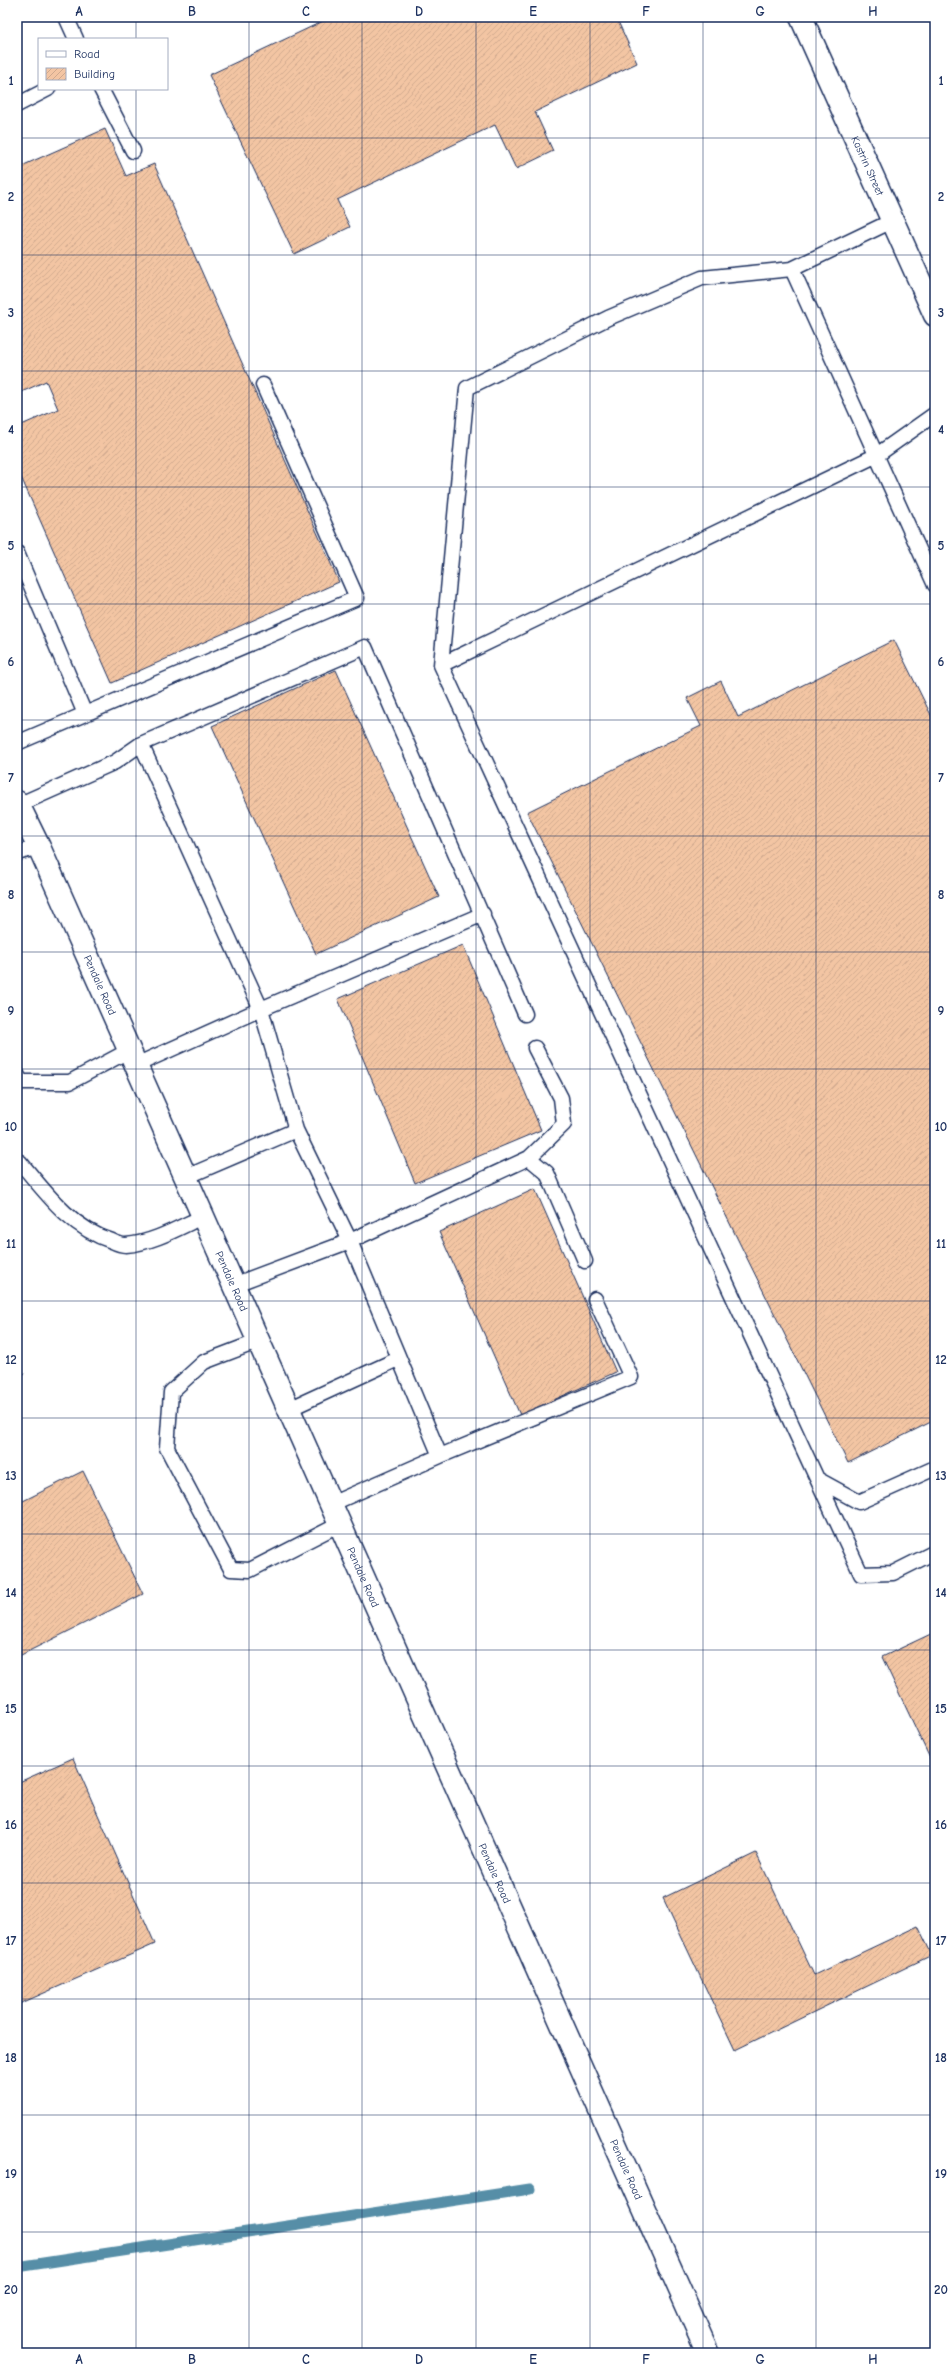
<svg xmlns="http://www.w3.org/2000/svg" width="952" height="2370" font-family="'Comic Neue',sans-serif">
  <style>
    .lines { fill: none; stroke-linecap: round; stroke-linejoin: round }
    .stream { stroke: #568ea7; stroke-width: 11 }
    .building { fill: url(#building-hatch); stroke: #1b2f5e }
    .service-casing { stroke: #1b2f5e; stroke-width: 17 }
    .minor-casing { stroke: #1b2f5e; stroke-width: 25 }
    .tertiary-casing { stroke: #1b2f5e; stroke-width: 25 }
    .service { stroke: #fff; stroke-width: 14 }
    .minor { stroke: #fff; stroke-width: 22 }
    .tertiary { stroke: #fff; stroke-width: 22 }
    .grid { fill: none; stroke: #1b2f5e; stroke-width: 1; stroke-opacity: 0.55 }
    .labels { text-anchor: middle; stroke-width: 3; stroke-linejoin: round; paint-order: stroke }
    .street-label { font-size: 11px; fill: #1b2f5e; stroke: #fff }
    .neatline { fill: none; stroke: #1b2f5e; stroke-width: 1.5 }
    .grid-label { font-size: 13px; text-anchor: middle; font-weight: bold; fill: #1b2f5e }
  </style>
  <defs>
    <pattern id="building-hatch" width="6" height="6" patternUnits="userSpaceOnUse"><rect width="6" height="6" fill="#f3c5a3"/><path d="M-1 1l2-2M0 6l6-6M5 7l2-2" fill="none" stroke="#d0aa8f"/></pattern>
  </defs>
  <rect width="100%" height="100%" fill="#fff"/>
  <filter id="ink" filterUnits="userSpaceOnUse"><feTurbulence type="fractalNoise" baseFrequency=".025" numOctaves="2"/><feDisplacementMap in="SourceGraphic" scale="8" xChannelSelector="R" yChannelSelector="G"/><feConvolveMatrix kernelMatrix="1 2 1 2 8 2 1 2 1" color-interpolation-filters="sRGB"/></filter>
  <g filter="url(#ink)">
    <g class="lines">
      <!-- stream -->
      <path class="stream" d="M17,2267L530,2189"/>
    </g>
    <!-- building -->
    <path class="building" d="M332,17H616L637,63L535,112L553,151L516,169L495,125L337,200L350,227L294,254L209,75Z
      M105,129L126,176L154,164L339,582L112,683L17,468V427L58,409L46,381L17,394V168Z
      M894,640L935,723V1420L848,1463L527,812L701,726L687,698L721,681L738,717Z
      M336,670L439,897L316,954L212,726Z
      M463,945L541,1130L415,1183L338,999Z
      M535,1189L616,1372L520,1415L439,1232Z
      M17,1359L24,1374L17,1377Z
      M83,1471L143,1594L17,1657V1504Z
      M935,1632V1769L882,1657Z
      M73,1758L155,1944L17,2005V1783Z
      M756,1853L814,1975L918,1926L932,1955L735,2050L663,1898Z"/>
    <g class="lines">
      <defs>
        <path id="service" d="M66,17L76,39
          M101,89L133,151
          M17,105L48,89
          M892,221L792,269L935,585
          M935,414L877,455L441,665L861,1574L893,1573L935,1552
          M17,553L85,714
          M441,665L467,388L608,318L702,278L792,269
          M17,743L357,598L263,385
          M141,744L261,1009L296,1130L350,1241L529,1158L547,1173L585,1261
          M18,805L115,762L141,744L365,647L525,1014
          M17,853L39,847
          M136,1065L261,1009L483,914
          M17,1074L21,1082H70L130,1050
          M529,1158L564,1124L561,1098L535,1048
          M17,1163L20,1162C45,1192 72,1229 112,1241C116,1243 122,1245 126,1245C153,1243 180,1227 204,1216
          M186,1177L296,1130
          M233,1285L350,1241L440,1456L631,1377L595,1299
          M259,1341L204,1362L171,1392L167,1448L231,1569L250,1570L340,1524
          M289,1409L398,1359
          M817,1479L859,1502L935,1468
          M331,1504L440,1456"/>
        <g id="minor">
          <path id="s1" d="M801,17L935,315"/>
        </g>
        <g id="tertiary">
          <path id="s2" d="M17,802L39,847L708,2353"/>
        </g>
      </defs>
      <!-- service casing -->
      <use href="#service" class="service-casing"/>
      <!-- minor casing -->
      <use href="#minor" class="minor-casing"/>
      <!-- tertiary casing -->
      <use href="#tertiary" class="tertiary-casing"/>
      <!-- service -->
      <use href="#service" class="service"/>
      <!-- minor -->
      <use href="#minor" class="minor"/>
      <!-- tertiary -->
      <use href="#tertiary" class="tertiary"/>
    </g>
  </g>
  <!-- grid -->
  <path class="grid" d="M136,17V39M249,17V2353M362,17V2353M476,17V2353M590,17V2353M703,17V2353M816,17V2353M136,89V2353M17,138H935M17,255H935M17,371H935M17,487H935M17,604H935M17,720H935M17,836H935M17,952H935M17,1069H935M17,1185H935M17,1301H935M17,1418H935M17,1534H935M17,1650H935M17,1766H935M17,1883H935M17,1999H935M17,2115H935M17,2232H935"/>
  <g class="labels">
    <!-- street labels -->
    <g class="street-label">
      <text dy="4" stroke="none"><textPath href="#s1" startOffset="163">Kastrin Street</textPath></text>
      <text dy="4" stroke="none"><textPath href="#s2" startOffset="201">Pendale Road</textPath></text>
      <text dy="4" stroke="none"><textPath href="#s2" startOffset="525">Pendale Road</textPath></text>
      <text dy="4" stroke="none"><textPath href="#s2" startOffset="849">Pendale Road</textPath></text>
      <text dy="4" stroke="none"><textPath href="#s2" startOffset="1173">Pendale Road</textPath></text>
      <text dy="4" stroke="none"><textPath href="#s2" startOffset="1497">Pendale Road</textPath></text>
    </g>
  </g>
  <!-- margin -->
  <rect width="952" height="2370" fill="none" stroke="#fff" stroke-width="44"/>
  <!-- legend -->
  <rect x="38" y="38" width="130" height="52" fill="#ffffff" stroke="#a4acbf"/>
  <rect x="46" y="51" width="20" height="6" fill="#ffffff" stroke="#a4acbf"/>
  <text x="74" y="58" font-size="12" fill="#1b2f5e">Road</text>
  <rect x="46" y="68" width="20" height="12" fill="url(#building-hatch)" stroke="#a4acbf"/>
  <text x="74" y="78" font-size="12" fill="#1b2f5e">Building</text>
  <rect x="22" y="22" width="908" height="2326" class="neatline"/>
  <g class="grid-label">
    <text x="79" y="16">A</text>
    <text x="192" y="16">B</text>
    <text x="306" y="16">C</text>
    <text x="419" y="16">D</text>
    <text x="533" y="16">E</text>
    <text x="646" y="16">F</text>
    <text x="760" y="16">G</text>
    <text x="873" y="16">H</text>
    <text x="11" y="85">1</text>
    <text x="941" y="85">1</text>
    <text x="11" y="201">2</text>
    <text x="941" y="201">2</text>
    <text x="11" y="317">3</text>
    <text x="941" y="317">3</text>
    <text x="11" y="434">4</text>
    <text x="941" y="434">4</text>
    <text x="11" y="550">5</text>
    <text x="941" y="550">5</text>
    <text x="11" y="666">6</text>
    <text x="941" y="666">6</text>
    <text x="11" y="782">7</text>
    <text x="941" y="782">7</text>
    <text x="11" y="899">8</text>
    <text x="941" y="899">8</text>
    <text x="11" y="1015">9</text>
    <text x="941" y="1015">9</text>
    <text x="11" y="1131">10</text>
    <text x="941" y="1131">10</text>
    <text x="11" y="1248">11</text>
    <text x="941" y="1248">11</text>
    <text x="11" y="1364">12</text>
    <text x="941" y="1364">12</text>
    <text x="11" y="1480">13</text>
    <text x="941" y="1480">13</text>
    <text x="11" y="1597">14</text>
    <text x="941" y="1597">14</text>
    <text x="11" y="1713">15</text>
    <text x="941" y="1713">15</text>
    <text x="11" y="1829">16</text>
    <text x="941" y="1829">16</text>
    <text x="11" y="1945">17</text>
    <text x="941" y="1945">17</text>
    <text x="11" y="2062">18</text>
    <text x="941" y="2062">18</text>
    <text x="11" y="2178">19</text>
    <text x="941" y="2178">19</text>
    <text x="11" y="2294">20</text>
    <text x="941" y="2294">20</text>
    <text x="79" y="2364">A</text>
    <text x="192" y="2364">B</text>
    <text x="306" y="2364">C</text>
    <text x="419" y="2364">D</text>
    <text x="533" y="2364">E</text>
    <text x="646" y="2364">F</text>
    <text x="760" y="2364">G</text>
    <text x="873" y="2364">H</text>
  </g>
</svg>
